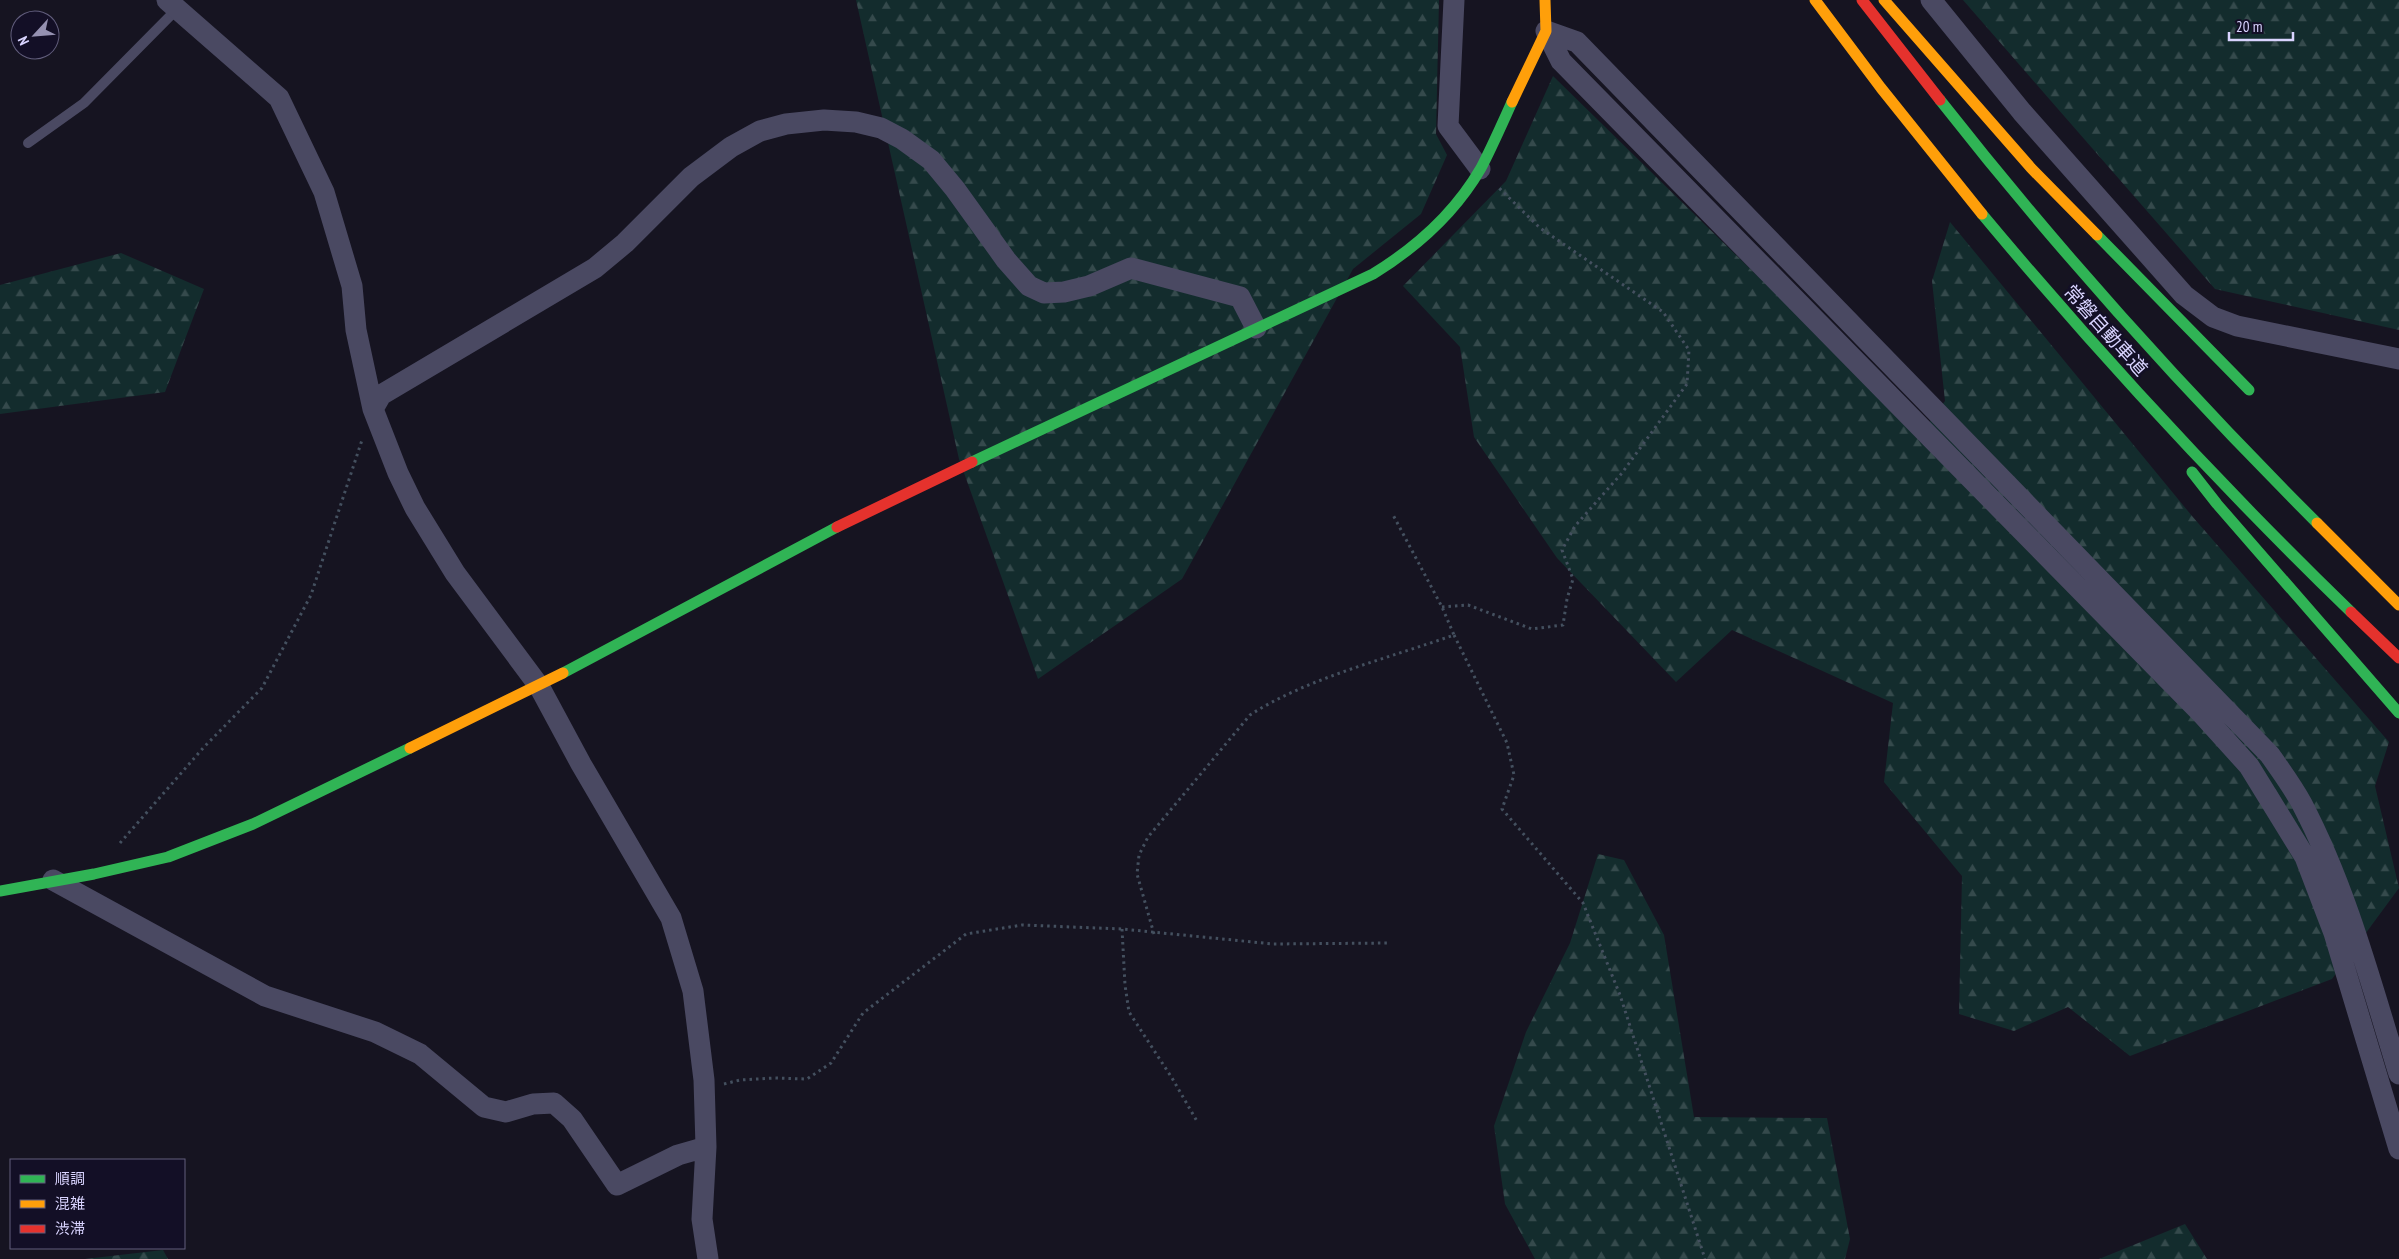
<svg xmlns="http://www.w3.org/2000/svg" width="2399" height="1259" font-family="'PT Sans Narrow','Noto Sans JP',sans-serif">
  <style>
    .forest { fill: url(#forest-firs) }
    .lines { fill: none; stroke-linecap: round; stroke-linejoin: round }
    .path { stroke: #44505f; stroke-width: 3; stroke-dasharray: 2.5 4; stroke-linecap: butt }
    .lane { stroke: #4a4962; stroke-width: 10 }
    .street { stroke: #4a4962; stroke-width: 21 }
    .fast { stroke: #30b455; stroke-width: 11 }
    .slow { stroke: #ff9f0a; stroke-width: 11 }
    .jam { stroke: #e5322d; stroke-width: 11 }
    .labels { text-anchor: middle; stroke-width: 5; stroke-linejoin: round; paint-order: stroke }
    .street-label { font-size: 19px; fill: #d9d4ff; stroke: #130f26 }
  </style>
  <defs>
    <pattern id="forest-firs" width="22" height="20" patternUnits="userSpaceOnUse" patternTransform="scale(1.25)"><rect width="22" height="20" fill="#132c2d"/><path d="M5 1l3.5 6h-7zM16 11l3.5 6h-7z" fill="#354a4c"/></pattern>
  </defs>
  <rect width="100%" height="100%" fill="#161421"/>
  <!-- forest -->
  <path class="forest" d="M856,0H1439L1436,134L1447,155L1421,214L1353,269L1182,579L1038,679L959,459Z
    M1963,0H2399V330L2215,289Z
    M1553,76L1920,435L1945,401L1932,281L1950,222L2192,516L2389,742L2375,786L2399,888L2332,979L2130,1056L2068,1007L2014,1031L1959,1014L1962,876L1884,782L1893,703L1732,630L1676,682L1557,558L1474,437L1460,347L1403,286L1506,181Z
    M121,253L204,289L165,392L0,414V285Z
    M1598,854L1624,860L1664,935L1694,1117L1827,1118L1850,1239L1845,1259H1535L1505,1204L1494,1126L1526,1032L1570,943Z
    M2185,1224L2207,1259H2099Z
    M163,1250L168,1259H85Z"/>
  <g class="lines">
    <!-- path -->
    <path class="path" d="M1442,607L1468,605L1532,629L1563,625L1567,599L1573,579L1562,550L1575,526L1622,473L1687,384L1689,350L1663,312L1540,228L1497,186
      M1454,635L1507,743L1514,775L1502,809L1583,903L1620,995L1705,1259
      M120,843L204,747L262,688L311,595L362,440
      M1122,929L1125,985L1129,1012L1172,1078L1198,1123
      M1154,934L1137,874L1139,855L1148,837L1250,715C1307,678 1389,658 1454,635L1442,607L1392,513
      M724,1084L740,1080L774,1078L807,1079L831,1063L863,1013L966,934L1022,925L1122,929L1273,944L1390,943"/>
    <!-- lane -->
    <path class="lane" d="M28,143L84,103L177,9"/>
    <!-- street -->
    <path class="street" d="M167,0L279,98L324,192L352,286L356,330L373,409L398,473L415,508L455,573L539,686L581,764L671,918L693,991L704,1080L706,1147L702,1219L708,1259
      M1454,0L1448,126L1480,169
      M1931,0L2022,112L2184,295L2213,317L2237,326L2399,359
      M1546,31L1561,61L2202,714L2249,766L2305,857L2334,933L2399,1149
      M1546,31L1577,42L2270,755C2281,771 2293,787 2302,804C2346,888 2371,983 2399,1074
      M373,409L381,395L595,268L625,243L691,177L731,147L760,131L786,124L824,120L856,122L881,128L902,139L931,160L955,189L1006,260L1029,286L1044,293L1064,292L1089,286L1131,268L1240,297L1256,328
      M53,880L265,996L375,1032L420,1054L484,1107L506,1112L533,1104L554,1103L572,1119L617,1185L678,1155L706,1147"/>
    <!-- fast -->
    <path class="fast" d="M1940,100C2057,249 2183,389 2317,523
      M1982,214C2098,353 2221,486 2351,612
      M2097,235L2249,390
      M972,462L1373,274C1417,247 1455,213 1481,168C1492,147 1502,124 1512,102
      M2192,472L2217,504L2399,713
      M563,673L837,527
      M0,891L94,874L168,857L253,824L410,748"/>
    <!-- slow -->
    <path class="slow" d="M1815,0L1881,88L1982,214
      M1884,0L2031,168L2097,235
      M1512,102L1546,31L1545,0
      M2317,523L2399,605
      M410,748L563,673"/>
    <!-- jam -->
    <path class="jam" d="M1862,0L1940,100
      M837,527L972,462
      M2351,612L2399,658"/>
  </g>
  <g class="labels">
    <!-- street labels -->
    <g class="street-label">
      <text transform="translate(2106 330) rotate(48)" y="7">常磐自動車道</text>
    </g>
  </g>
  <!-- legend -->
  <rect x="10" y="1159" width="175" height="90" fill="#130f26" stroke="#625e7d"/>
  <rect x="20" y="1175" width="25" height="8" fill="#30b455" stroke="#625e7d"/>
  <text x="55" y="1184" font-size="15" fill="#d9d4ff">順調</text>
  <rect x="20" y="1200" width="25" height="8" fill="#ff9f0a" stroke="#625e7d"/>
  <text x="55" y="1209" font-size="15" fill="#d9d4ff">混雑</text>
  <rect x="20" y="1225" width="25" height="8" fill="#e5322d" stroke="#625e7d"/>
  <text x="55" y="1234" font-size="15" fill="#d9d4ff">渋滞</text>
  <!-- north arrow -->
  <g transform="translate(35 35) rotate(244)"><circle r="24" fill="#130f26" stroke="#625e7d"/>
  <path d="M0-4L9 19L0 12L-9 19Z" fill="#9591b1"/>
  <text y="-8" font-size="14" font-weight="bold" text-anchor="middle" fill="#d9d4ff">N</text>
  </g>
  <!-- scale -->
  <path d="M2229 32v8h64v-8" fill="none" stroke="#d9d4ff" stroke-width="2.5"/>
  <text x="2236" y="32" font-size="15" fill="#d9d4ff" stroke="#130f26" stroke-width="4" paint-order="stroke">20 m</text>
</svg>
